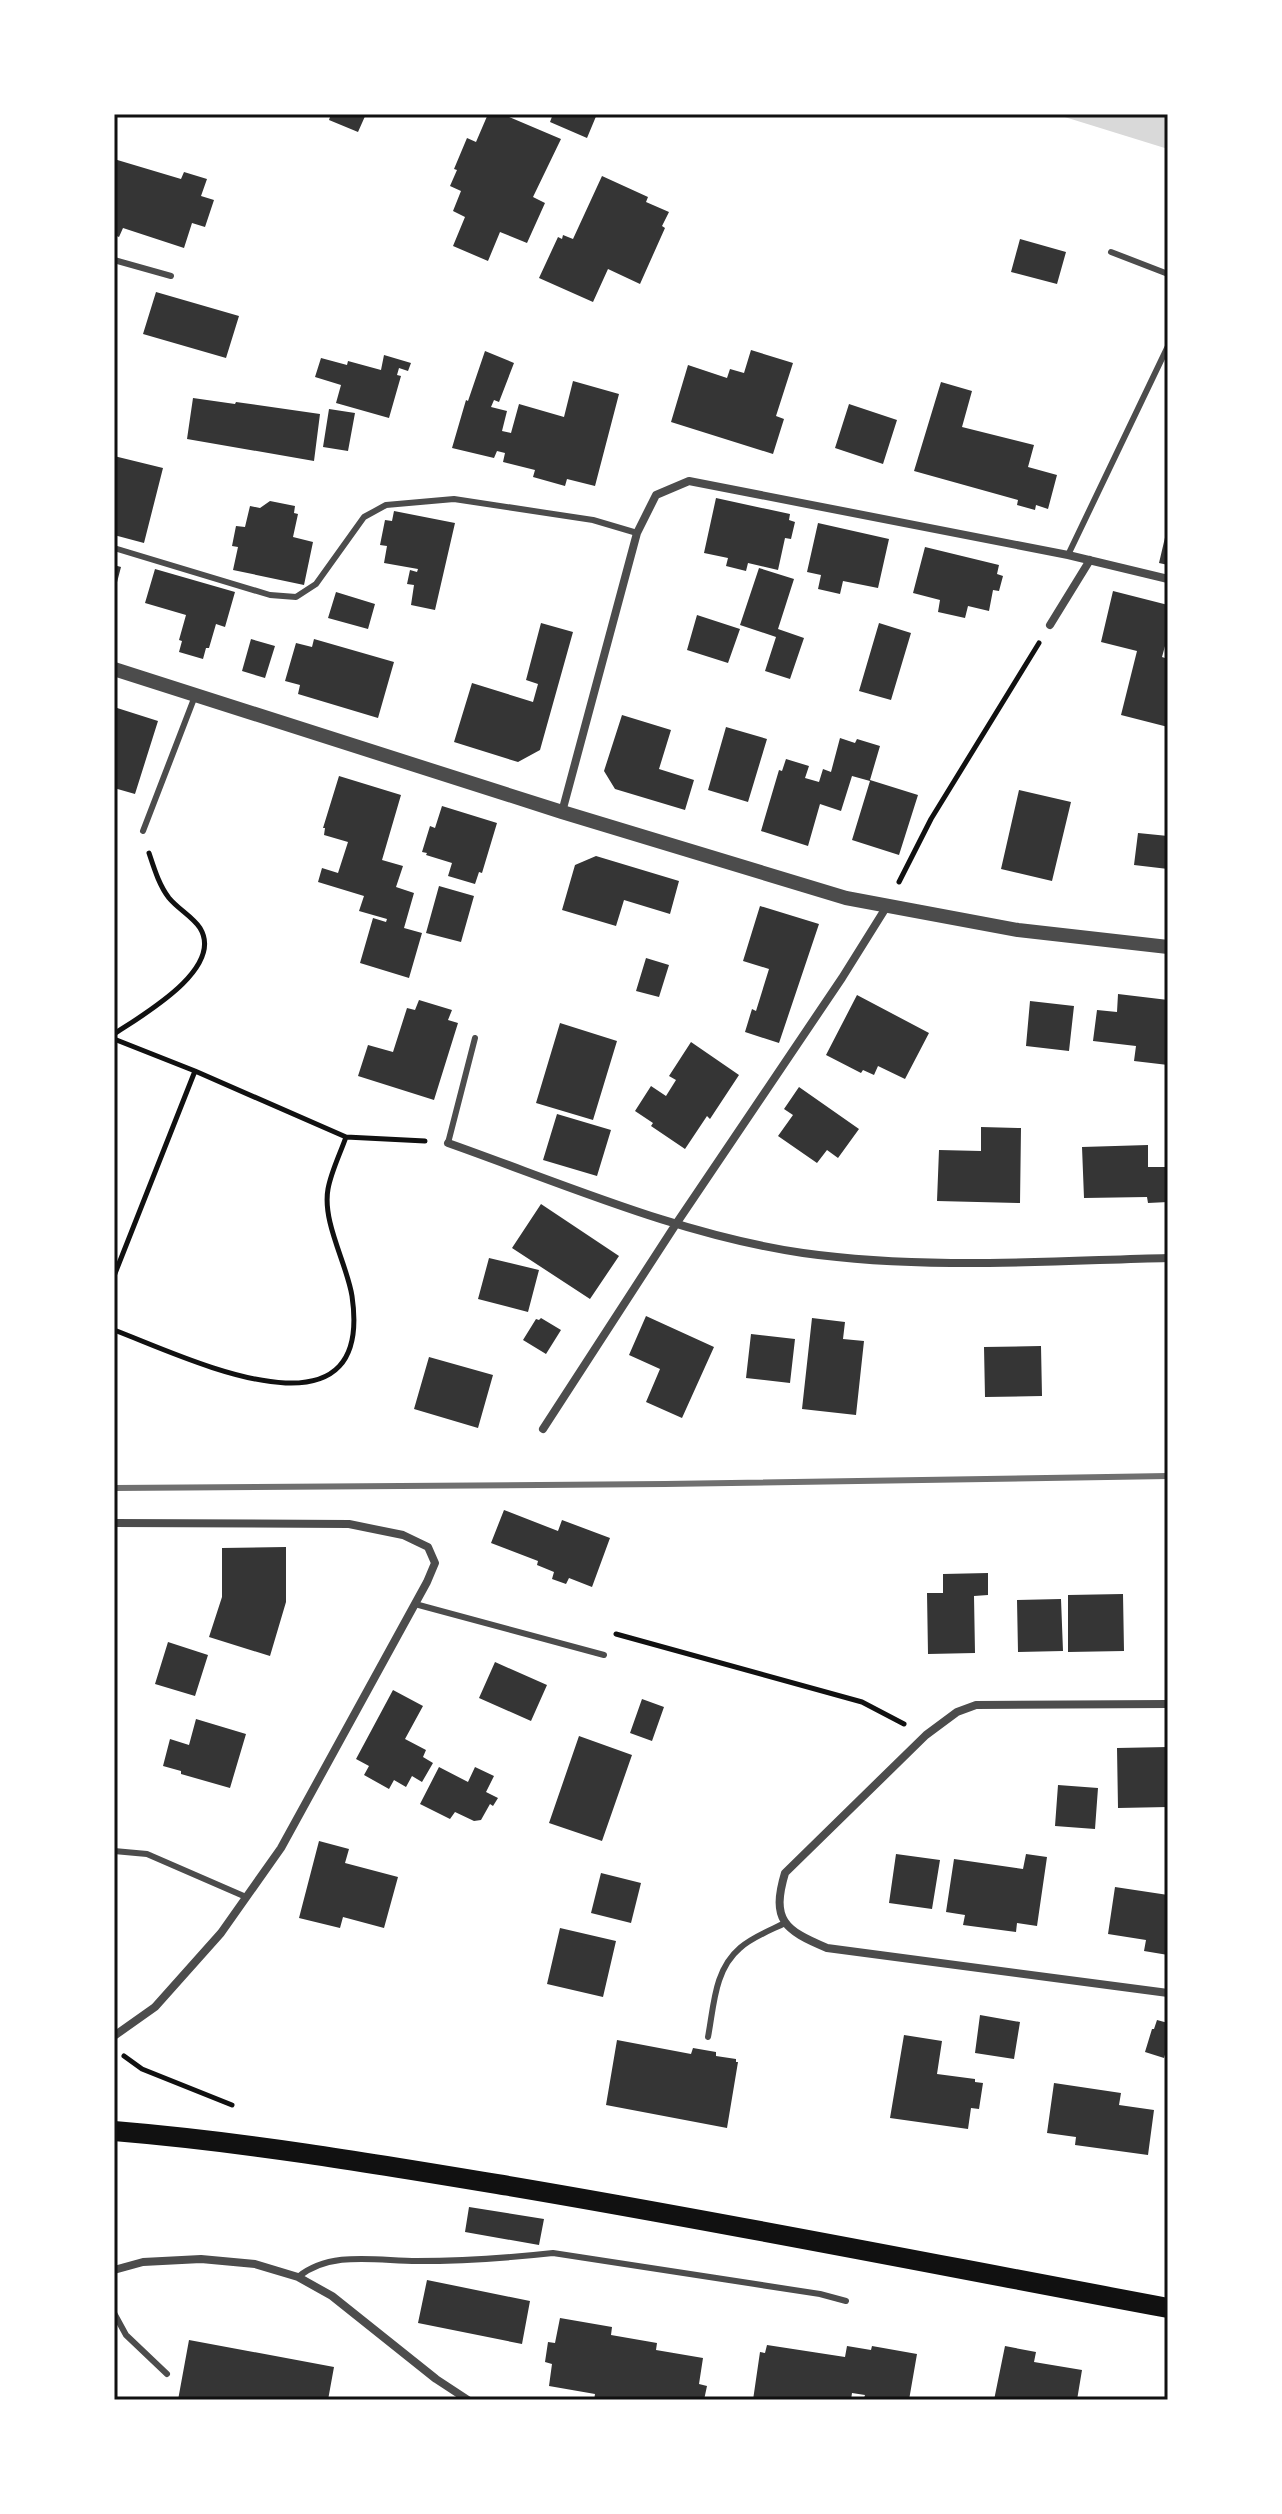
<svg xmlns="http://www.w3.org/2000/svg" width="1282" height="2514" font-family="Commissioner,sans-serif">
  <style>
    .water { fill: #d9d9d9 }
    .building { fill: #353535 }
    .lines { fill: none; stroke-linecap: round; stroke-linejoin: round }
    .path { stroke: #111; stroke-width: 5 }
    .service { stroke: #4c4c4c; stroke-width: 6 }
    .minor { stroke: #4c4c4c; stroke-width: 8 }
    .tertiary { stroke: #4c4c4c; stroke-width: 14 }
    .primary { stroke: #111; stroke-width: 20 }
    .rail { stroke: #707070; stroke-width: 6 }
    .neatline { fill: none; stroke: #111; stroke-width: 3 }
  </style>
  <rect width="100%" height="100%" fill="#fff"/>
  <!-- water -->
  <path class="water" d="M1055,114H1168V149Z"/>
  <!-- building -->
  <path class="building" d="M331,114H366L358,132L329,120Z
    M488,114H502L561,139L533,197L545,203L527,243L500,232L488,261L453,246L465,217L453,211L461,191L450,186L457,170L454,169L467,138L476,142Z
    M553,114H597L587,138L550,122Z
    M114,159L181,179L184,172L207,179L201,196L214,200L205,227L192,223L184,248L123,228L119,237L114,235Z
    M602,176L648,197L646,202L669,212L662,226L665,228L640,284L608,269L593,302L539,278L558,237L562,239L563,235L573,239Z
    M1020,239L1066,252L1057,284L1011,272Z
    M156,292L239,316L226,358L143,334Z
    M751,350L793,363L776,416L784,419L773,454L671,422L688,365L727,378L730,369L744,373Z
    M485,351L514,363L499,402L494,400L491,407L507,411L502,431L511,433L519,404L564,417L573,381L619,394L595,486L567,479L565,486L533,477L535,470L503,462L505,453L497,451L494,458L452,448L466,400L468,401Z
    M384,355L411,363L408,371L399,368L397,375L401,376L389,418L336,403L341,385L315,377L321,358L347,365L348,361L381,370Z
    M941,382L972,391L962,427L1034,445L1028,467L1057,475L1048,509L1036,505L1035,510L1017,505L1018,500L914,471Z
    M193,398L235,404L236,402L320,414L314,461L187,439Z
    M849,404L897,420L883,464L835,448Z
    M329,409L355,413L348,451L323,447Z
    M114,456L163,468L144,543L114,535Z
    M716,498L790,514L789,520L795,522L791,539L785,538L778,570L748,563L746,571L726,566L728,558L704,553Z
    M270,501L295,506L294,513L298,514L293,537L313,542L304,585L233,570L238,547L232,546L236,526L245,527L250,506L260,508Z
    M394,511L455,523L435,610L411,605L414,585L407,584L410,570L417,572L418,569L384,563L387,546L380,545L385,520L392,521Z
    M818,523L889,539L878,588L843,581L840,594L818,589L821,575L807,572Z
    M1167,529H1168V565L1159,563Z
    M925,547L999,565L997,574L1003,576L999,591L993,590L989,611L968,606L965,618L938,612L940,600L913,593Z
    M114,565L121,567L115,590H114Z
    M759,568L794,579L778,629L804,638L790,679L765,671L776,637L740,625Z
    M155,569L235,592L225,627L216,624L209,648H206L203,659L179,652L182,641L179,640L186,615L145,603Z
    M1113,591L1168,605V635L1162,657L1168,659V727L1121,715L1137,651L1101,642Z
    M336,592L375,604L368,629L328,618Z
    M697,615L740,629L728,663L687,650Z
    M541,623L573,632L540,750L518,762L454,742L472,683L533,702L538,684L526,680Z
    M879,623L911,633L891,700L859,691Z
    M251,639L275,646L265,678L242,671Z
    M314,639L394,662L378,718L298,694L300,685L285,681L296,643L312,647Z
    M114,707L158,721L135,794L114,788Z
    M622,715L671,730L659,769L694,780L685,810L615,789L604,771Z
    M726,727L767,739L748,802L708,790Z
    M840,738L855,743L857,739L880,746L870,780L918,795L899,855L852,840L870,781L852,776L841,811L820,804L808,846L761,831L779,770L782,771L786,759L809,766L805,778L819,782L823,769L831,772Z
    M339,776L401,795L382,860L403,866L396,887L414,893L404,928L422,933L409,978L360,963L373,918L386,922L387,919L359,911L364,896L318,882L322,868L338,873L348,842L324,835L325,828H323Z
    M1019,790L1071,802L1052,881L1001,869Z
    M442,806L497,823L482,873L479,872L475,884L448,876L452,863L426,855L427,853L422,852L430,826L435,828Z
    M1138,833L1168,836V869L1134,865Z
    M596,856L679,881L670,914L624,900L616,926L562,910L575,865Z
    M439,886L474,896L461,942L426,933Z
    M760,906L819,924L779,1043L745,1032L752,1009L756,1011L769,969L743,961Z
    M646,958L669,965L659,997L636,991Z
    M1118,994L1168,1000V1065L1134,1061L1136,1046L1093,1041L1097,1010L1117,1012Z
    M857,995L929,1033L905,1079L878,1066L874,1075L863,1070L861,1073L826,1055Z
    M419,1000L452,1010L448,1020L458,1023L434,1100L358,1076L368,1045L393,1052L407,1008L415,1010Z
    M1030,1001L1074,1006L1069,1051L1026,1046Z
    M560,1023L617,1041L593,1120L536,1103Z
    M691,1042L739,1075L710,1119L707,1116L685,1149L651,1126L653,1123L635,1111L651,1086L666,1096L676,1080L669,1076Z
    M799,1087L859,1129L838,1158L827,1150L817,1163L778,1136L793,1115L784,1109Z
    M557,1114L611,1130L597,1176L543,1160Z
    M981,1127L1021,1128L1020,1203L937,1201L939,1150L981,1151Z
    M1148,1145V1167H1168V1202L1148,1203L1147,1197L1084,1198L1082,1147Z
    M541,1204L619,1256L590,1299L512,1248Z
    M489,1258L539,1270L528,1312L478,1299Z
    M646,1316L714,1347L682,1418L646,1402L660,1369L629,1355Z
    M541,1318L561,1330L546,1354L523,1340L536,1319L539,1320Z
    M812,1318L845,1322L843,1339L864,1341L856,1415L802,1409Z
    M751,1334L795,1339L790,1383L746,1378Z
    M1041,1346L1042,1396L985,1397L984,1347Z
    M429,1357L493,1375L478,1428L414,1409Z
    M504,1510L558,1531L562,1520L610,1538L592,1587L569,1578L566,1584L552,1579L554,1572L537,1565L538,1561L491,1543Z
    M286,1547V1602L270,1656L209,1637L222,1597V1548Z
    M988,1573V1595L974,1596L975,1653L928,1654L927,1593H943V1574Z
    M1123,1594L1124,1651L1068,1652V1595Z
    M1061,1599L1063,1651L1018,1652L1017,1600Z
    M168,1642L208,1655L195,1696L155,1684Z
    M495,1662L547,1685L531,1721L479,1698Z
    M393,1690L423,1706L405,1739L426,1750L423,1757L433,1763L422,1782L412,1776L406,1787L394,1780L389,1789L364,1775L369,1766L356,1759Z
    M642,1699L664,1707L652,1741L630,1733Z
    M196,1719L246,1734L230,1788L181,1774V1771L163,1766L170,1739L189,1745Z
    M579,1736L632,1755L602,1841L549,1823Z
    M1168,1747V1807L1118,1808L1117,1748Z
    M439,1767L468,1782L475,1767L494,1776L486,1792L498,1798L493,1806L490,1804L481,1820L474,1821L455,1812L450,1819L420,1804Z
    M1058,1785L1098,1788L1095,1829L1055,1826Z
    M319,1841L349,1849L345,1863L398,1877L384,1928L343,1917L340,1928L299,1918Z
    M896,1854L940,1860L932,1909L889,1903Z
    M1026,1854L1047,1857L1037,1926L1017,1923L1016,1932L963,1925L965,1915L946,1912L954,1859L1023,1869Z
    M601,1873L641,1883L631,1923L591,1913Z
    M1115,1887L1168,1895V1955L1144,1951L1146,1940L1108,1934Z
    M560,1928L616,1941L603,1997L547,1984Z
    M980,2015L1020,2022L1014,2059L975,2053Z
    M1157,2020L1168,2023V2045L1164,2058L1145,2052L1152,2029H1154Z
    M904,2035L942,2041L937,2074L975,2079V2082L983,2083L979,2109L971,2108L968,2129L890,2118Z
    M617,2040L691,2054L693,2048L716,2052V2056L736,2059V2062H738L727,2128L606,2105Z
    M1054,2083L1121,2093L1119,2105L1154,2110L1148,2155L1075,2145L1076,2137L1047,2133Z
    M469,2207L544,2219L539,2245L465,2232Z
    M427,2280L530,2301L522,2344L418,2323Z
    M560,2318L612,2327L611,2335L657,2343L656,2350L703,2358L699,2384L707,2386L704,2400H594L595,2394L549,2386L552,2364L545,2362L548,2342L555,2343Z
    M189,2340L334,2367L328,2400H178Z
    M767,2345L845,2357L847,2346L871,2350L872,2346L917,2354L909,2400H874L864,2398L865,2395L852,2393L851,2400H753L760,2352L765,2353Z
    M1005,2346L1036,2352L1034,2362L1082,2370L1077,2400H994Z"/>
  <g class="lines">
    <!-- path -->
    <path class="path" d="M899,882L931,819L1039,643
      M114,1034C141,1016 225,969 200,928C193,917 178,909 169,898C159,885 154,868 149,853
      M114,1039L195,1071L346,1137L425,1141
      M114,1276L195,1071
      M114,1330C184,1356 375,1452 352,1296C347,1264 322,1222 328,1189C331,1172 340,1154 346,1137
      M616,1634L862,1702L904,1724
      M124,2056L142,2069L232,2105"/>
    <!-- service -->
    <path class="service" d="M1111,252L1168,274
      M114,260L171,276
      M114,548L270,595L296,597L316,584L364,517L386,505L454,499L593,520L637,533
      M1068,555L1168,346
      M143,831L195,696
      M448,1143L475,1038
      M415,1604L604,1655
      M114,1851L147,1854L246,1897
      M708,2037C714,2006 714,1970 740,1948C752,1937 771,1930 785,1923
      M298,2277C331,2250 378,2261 417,2261C462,2261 508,2258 553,2253L820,2294L846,2301
      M114,2313L126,2335L167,2374"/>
    <!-- minor -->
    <path class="minor" d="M1050,625L1090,560
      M562,812L637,533L656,495L689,481L1068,555L1168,579
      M448,1143C564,1184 680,1235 803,1253C925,1270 1046,1261 1168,1258
      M543,1429L676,1224L842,978L887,906
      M114,1523L349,1524L403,1535L428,1547L435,1563L427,1582L281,1848L221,1933L155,2007L114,2036
      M1168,1704L976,1705L957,1712L926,1735L785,1873C771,1920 784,1930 827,1948L1168,1993
      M114,2270L143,2262L201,2259L255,2264L298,2277L332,2296L436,2379L468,2400"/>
    <!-- tertiary -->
    <path class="tertiary" d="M114,669L562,812L846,898L1018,930L1168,947"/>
    <!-- primary -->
    <path class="primary" d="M114,2131C247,2142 377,2164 509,2186C729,2223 948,2267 1168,2308"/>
    <!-- rail -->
    <path class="rail" d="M114,1488L665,1484L1168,1476"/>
  </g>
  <!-- border -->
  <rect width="1282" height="2514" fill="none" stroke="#ffffff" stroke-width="232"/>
  <rect x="116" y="116" width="1050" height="2282" class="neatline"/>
</svg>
